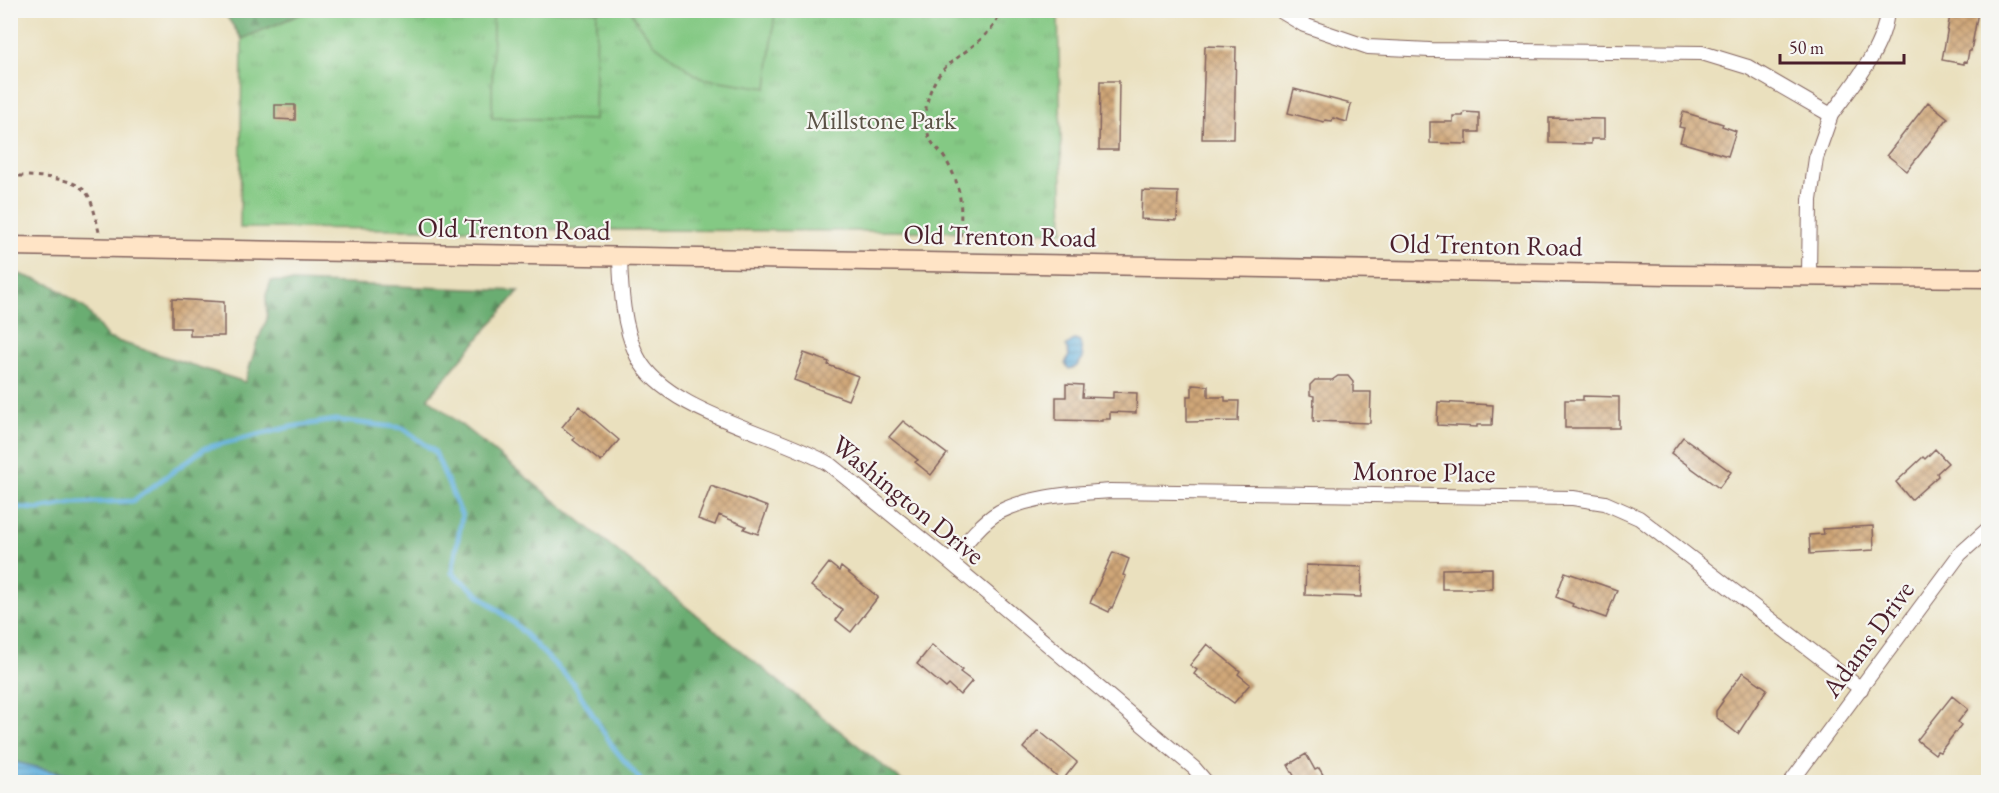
<svg xmlns="http://www.w3.org/2000/svg" width="1999" height="793" font-family="'EB Garamond',serif">
  <style>
    .forest { fill: url(#forest-firs); stroke: #5a664e; stroke-width: 1.5 }
    .park { fill: url(#park-tufts); stroke: #677458; stroke-width: 1.5 }
    .pitch { fill: #84c984; stroke: #677458; stroke-width: 1.5 }
    .water { fill: url(#water-rules); stroke: #566884; stroke-width: 1.5 }
    .lines { fill: none; stroke-linecap: round; stroke-linejoin: round }
    .stream { stroke: #63b1dd; stroke-width: 5 }
    .building { fill: url(#building-cross-hatch) }
    .minor-casing { stroke: #82635e; stroke-width: 16 }
    .secondary-casing { stroke: #82635e; stroke-width: 21 }
    .path { stroke: #82635e; stroke-width: 3; stroke-dasharray: 4.5 4.5; stroke-linecap: butt }
    .minor { stroke: #fff; stroke-width: 14 }
    .secondary { stroke: #ffe4c6; stroke-width: 18 }
    .labels { text-anchor: middle; stroke-width: 4.5; stroke-linejoin: round; paint-order: stroke }
    .park-label { font-size: 27px; fill: #5b5246; stroke: #f6f6f2 }
    .street-label { font-size: 27px; fill: #4a1f2b; stroke: #f6f6f2 }
  </style>
  <defs>
    <pattern id="forest-firs" width="22" height="20" patternUnits="userSpaceOnUse" patternTransform="scale(1.5)"><rect width="22" height="20" fill="#6bad72"/><path d="M5 1l3.5 6h-7zM16 11l3.5 6h-7z" fill="#5a8c5e"/></pattern>
    <pattern id="park-tufts" width="24" height="20" patternUnits="userSpaceOnUse" patternTransform="scale(1.5)"><rect width="24" height="20" fill="#84c984"/><path d="M3 7l-1-3M5 7V3M7 7l1-3M15 17l-1-3M17 17v-4M19 17l1-3" fill="none" stroke="#74ac72"/></pattern>
    <pattern id="water-rules" width="6" height="5" patternUnits="userSpaceOnUse" patternTransform="scale(1.5)"><rect width="6" height="5" fill="#63b1dd"/><path d="M0 2.5h6" fill="none" stroke="#548fb3"/></pattern>
    <pattern id="building-cross-hatch" width="8" height="8" patternUnits="userSpaceOnUse" patternTransform="scale(1.5)"><rect width="8" height="8" fill="#d0a778"/><path d="M0 0l8 8M0 8l8-8" fill="none" stroke="#ab8763"/></pattern>
  </defs>
  <rect width="100%" height="100%" fill="#f6f6f2"/>
  <filter id="ink" filterUnits="userSpaceOnUse"><feTurbulence type="fractalNoise" baseFrequency=".0167" numOctaves="2"/><feDisplacementMap in="SourceGraphic" scale="12" xChannelSelector="R" yChannelSelector="G"/><feConvolveMatrix kernelMatrix="1 2 1 2 8 2 1 2 1" color-interpolation-filters="sRGB"/></filter>
  <filter id="wash" filterUnits="userSpaceOnUse"><feTurbulence type="fractalNoise" baseFrequency=".008" numOctaves="4" result="noise"/><feDisplacementMap in="SourceGraphic" scale="24" xChannelSelector="R" yChannelSelector="G"/><feGaussianBlur stdDeviation="1.35" result="paint"/><feColorMatrix in="noise" values="0 0 0 0 0 0 0 0 0 0 0 0 0 0 0 0 0 1.4 0 .05"/><feComposite in="paint" operator="in"/></filter>
  <g filter="url(#wash)">
    <rect width="100%" height="100%" fill="#eae0be"/>
    <!-- forest -->
    <path class="forest" d="M223,11H308L242,39Z
      M10,271L52,285L86,309L108,338L245,382L257,342L267,319L266,295L271,281L519,291L428,398L903,782L138,781L97,782L11,761Z"/>
    <!-- park -->
    <path class="park" d="M308,11H1058L1063,232L240,228L242,39Z"/>
    <!-- pitch -->
    <path class="pitch" d="M493,11H597L595,120L492,118Z
      M631,11H775L767,88L700,78L653,43L636,20Z"/>
    <!-- water -->
    <path class="water" d="M1075,339L1080,341L1083,358L1076,367L1069,369L1065,364L1069,355L1066,346Z
      M11,761L97,782H11Z"/>
    <g class="lines">
      <!-- stream -->
      <path class="stream" d="M10,507L38,509L73,503L133,501L205,448L290,427L336,420L403,428L435,452L462,516L452,573L515,624L573,683L613,747L642,782"/>
    </g>
    <g id="blocks">
      <!-- building -->
      <path class="building" d="M1951,10L1978,12L1971,51H1969L1967,62L1964,61V64L1942,60Z
        M1205,46L1236,47L1234,139H1202Z
        M1100,81H1119L1118,150H1099Z
        M1294,89L1351,104L1347,122L1333,118L1332,121L1325,120L1324,122L1288,113Z
        M1928,102L1948,118L1907,171L1887,155Z
        M275,105H295V120L275,119Z
        M1464,112L1479,113V132H1467V144L1430,143V122H1453V116H1463Z
        M1683,112L1723,124L1722,126L1736,131L1728,156L1680,142L1684,128L1679,127Z
        M1549,118L1604,119V139H1591V144L1549,143Z
        M1142,191L1178,192L1177,221L1141,219Z
        M172,299L224,302V336H190V328H172Z
        M804,353L829,362L828,365L858,376L848,400L794,380Z
        M1338,376H1348L1353,382V392H1371L1370,423L1313,421L1314,396L1310,395V385L1315,380H1332Z
        M1066,384L1083,385L1082,397L1113,398V392L1137,393L1136,413L1110,412V419H1102V421L1056,420V397H1066Z
        M1192,385L1208,386V397H1225V401H1239L1238,421L1187,422V396H1192Z
        M1583,396L1619,397V428H1565V400H1583Z
        M1438,402L1493,405L1492,425H1477V427L1437,425Z
        M579,406L619,440L601,462L573,440L575,438L562,427Z
        M903,421L947,454L931,475L915,462L918,460L889,437Z
        M1683,437L1731,472L1719,488L1671,453Z
        M1935,449L1948,463L1937,473L1938,476L1911,500L1896,482L1923,457L1925,459Z
        M711,486L768,507L758,534L744,529L746,526L719,515L715,525L698,519Z
        M1873,526L1874,550L1810,554L1809,535L1824,534L1823,529Z
        M1113,552L1129,559L1123,575L1126,576L1112,608L1111,607L1109,612L1090,603Z
        M829,563L839,571L841,567L878,597L851,632L836,620L843,610L811,586Z
        M1306,565L1362,567L1361,597L1305,595Z
        M1492,568V589H1442V569Z
        M1565,572L1617,590L1606,618L1572,606L1573,604L1556,597Z
        M1207,644L1240,671L1238,674L1250,684L1234,703L1194,674L1197,670L1190,665Z
        M932,645L962,670L960,672L972,681L960,695L949,685L946,688L917,664Z
        M1743,672L1767,689L1738,734L1716,717V711L1723,701L1722,700Z
        M1952,696L1968,709L1958,722L1961,725L1940,752L1937,751L1935,754L1917,740Z
        M1038,730L1077,762L1062,781L1023,748Z
        M1306,754L1315,770L1319,768L1328,783H1294L1297,781L1288,765Z"/>
    </g>
  </g>
  <g filter="url(#ink)">
    <use href="#blocks" fill-opacity="0" stroke="#82635e" stroke-width="1.5"/>
    <g class="lines">
      <defs>
        <path id="minor" d="M1279,10L1304,25L1368,47L1430,50L1702,53L1748,67L1831,115C1852,86 1885,48 1887,10
          M620,258C621,291 623,326 637,356C664,412 776,433 829,464L950,562L1194,768L1206,782
          M1809,275L1810,200L1816,158L1831,115
          M950,562C963,546 981,522 999,512C1033,495 1073,494 1110,491L1573,498L1605,503L1639,518L1861,689
          M1791,782L1960,554L1988,529"/>
        <path id="secondary" d="M10,246L1671,275L1988,278"/>
      </defs>
      <!-- minor casing -->
      <use href="#minor" class="minor-casing"/>
      <!-- secondary casing -->
      <use href="#secondary" class="secondary-casing"/>
      <!-- path -->
      <path class="path" d="M10,176C31,176 76,175 88,195C94,206 96,220 99,232
        M960,237C962,202 962,184 942,154C938,149 933,145 930,139C926,131 925,117 926,108C934,60 964,60 991,29C996,23 998,16 1004,10"/>
      <!-- minor -->
      <use href="#minor" class="minor"/>
      <!-- secondary -->
      <use href="#secondary" class="secondary"/>
    </g>
  </g>
  <g class="labels">
    <!-- park labels -->
    <g class="park-label">
      <text x="881" y="129">Millstone Park</text>
    </g>
    <!-- street labels -->
    <g class="street-label">
      <text transform="translate(514 229) rotate(1)" y="9">Old Trenton Road</text>
      <text transform="translate(1000 236) rotate(1)" y="9">Old Trenton Road</text>
      <text transform="translate(1486 245) rotate(1)" y="9">Old Trenton Road</text>
      <text transform="translate(1424 472) rotate(1)" y="9">Monroe Place</text>
      <text transform="translate(908 500) rotate(39)" y="9">Washington Drive</text>
      <text transform="translate(1868 639) rotate(-54)" y="9">Adams Drive</text>
    </g>
  </g>
  <!-- margin -->
  <rect width="1999" height="793" fill="none" stroke="#f6f6f2" stroke-width="36"/>
  <!-- scale -->
  <path d="M1780 54v9h124v-9" fill="none" stroke="#4a1f2b" stroke-width="3"/>
  <text x="1789" y="54" font-size="18" fill="#4a1f2b" stroke="#f6f6f2" stroke-width="4.5" paint-order="stroke">50 m</text>
</svg>
